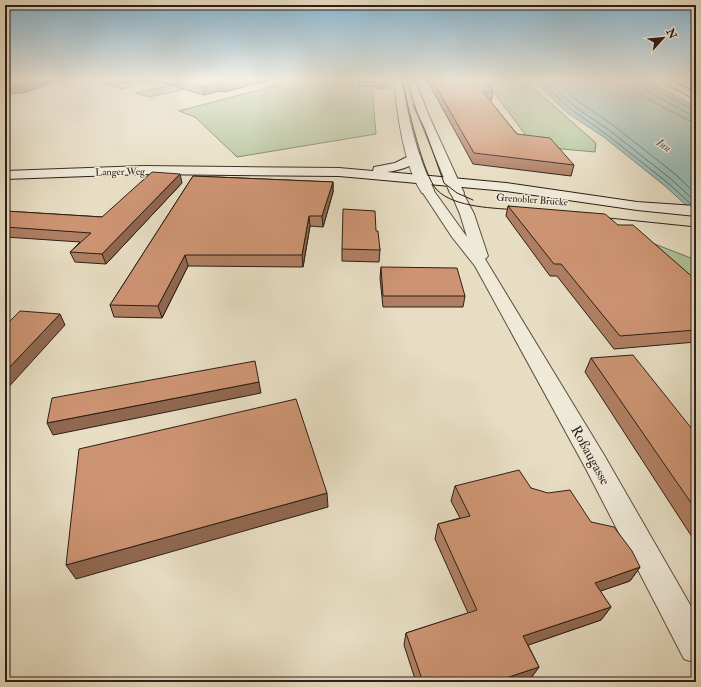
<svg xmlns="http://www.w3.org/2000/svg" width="701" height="687" font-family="'IM FELL Double Pica',serif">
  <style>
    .green { fill: #b0c298; stroke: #6e7058 }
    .water { fill: #97bbb6; stroke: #6d7c76 }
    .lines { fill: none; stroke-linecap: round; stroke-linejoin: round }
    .shore { stroke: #626c66; stroke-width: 1 }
    .minor-casing { stroke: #5c4e42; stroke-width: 2 }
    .tertiary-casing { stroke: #5c4e42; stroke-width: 2 }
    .secondary-casing { stroke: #2d1e17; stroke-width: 2 }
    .primary-casing { stroke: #2d1e17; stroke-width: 2 }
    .minor { fill: #efe9d8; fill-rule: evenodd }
    .tertiary { fill: #efe9d8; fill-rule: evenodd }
    .secondary { fill: #efe9d8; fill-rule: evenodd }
    .primary { fill: #e7ddc3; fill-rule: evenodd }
    .tram { stroke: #2d1e17; stroke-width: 1 }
    .wall { fill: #b07f63; stroke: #2d1e17 }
    .shaded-wall { fill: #906850; stroke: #2d1e17 }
    .building { fill: #cd9473; stroke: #2d1e17 }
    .labels { text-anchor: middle; stroke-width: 3; stroke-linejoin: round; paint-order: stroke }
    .far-street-label { font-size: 10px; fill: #2d1e17; stroke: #efe9d8 }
    .far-water-label { font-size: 11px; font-style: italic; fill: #4d4d47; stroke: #efe9d8 }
    .near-street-label { font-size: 14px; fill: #2d1e17; stroke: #efe9d8 }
  </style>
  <rect width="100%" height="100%" fill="#e7ddc3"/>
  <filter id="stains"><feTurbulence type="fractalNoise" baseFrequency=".005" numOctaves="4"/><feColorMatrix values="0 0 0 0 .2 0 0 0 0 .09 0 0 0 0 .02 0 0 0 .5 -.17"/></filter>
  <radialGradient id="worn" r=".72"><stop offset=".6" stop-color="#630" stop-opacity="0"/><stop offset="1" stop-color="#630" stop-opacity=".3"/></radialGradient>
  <!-- green -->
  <path class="green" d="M106,80H131L121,83C130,86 140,79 151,82L121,89L99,82Z
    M204,80L208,90L198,93L185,89L149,97L136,93L172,85Z
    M297,80H389L391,88L372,89L376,134L237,157L195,117L179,111Z
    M485,80H524L596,143L595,152L562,149L530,141Z
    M634,236L696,260V290Z"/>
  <!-- water -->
  <path class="water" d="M533,80H646L696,107V214L665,186L604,137L569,114Z"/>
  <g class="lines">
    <!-- shore -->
    <path class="shore" d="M539,80L572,110L606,134L668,183L692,205
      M546,80L575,107L609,130L671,179L696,202
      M555,80L579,102L613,125L675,174L696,194
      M634,80L636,89L641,95L688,120L696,122
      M640,80L641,85L645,90L691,115L696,116
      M645,80L648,86L696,111"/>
    <defs>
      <path id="minor" d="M427,186L431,187L467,237L460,214L451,193L453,190H461L463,193L474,214L488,256L485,259L604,455L696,615V663L684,659L586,469L475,266L452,237L421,190L423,187Z"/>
      <path id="tertiary" d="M394,80H402C408,118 417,156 434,190L432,193L427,194L422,193C404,167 397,112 394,80Z
        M407,80H415L428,114L464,193L462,196L457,197L452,196L450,193L418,114Z"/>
      <path id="secondary" d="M683,80L696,82V88Z
        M415,153L419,154L421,157C414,167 399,170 387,172L506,183L637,202L696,206V216L637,210L506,191L339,176L144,174L5,179V171L144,166L339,168L373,171L374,167L395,163Z"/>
      <path id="primary" d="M660,80H671L696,93V100Z"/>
    </defs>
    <!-- minor casing -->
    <use href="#minor" class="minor-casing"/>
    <!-- tertiary casing -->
    <use href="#tertiary" class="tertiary-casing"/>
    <!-- secondary casing -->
    <use href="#secondary" class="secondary-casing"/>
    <!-- primary casing -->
    <use href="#primary" class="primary-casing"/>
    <!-- minor -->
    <use href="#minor" class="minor"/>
    <!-- tertiary -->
    <use href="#tertiary" class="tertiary"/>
    <!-- secondary -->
    <use href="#secondary" class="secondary"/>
    <!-- primary -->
    <use href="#primary" class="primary"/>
    <!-- tram -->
    <path class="tram" d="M402,80C407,102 423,176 437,190C455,208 495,208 519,210
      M413,105L425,130L444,183L457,193L473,200
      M599,217L696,227"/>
  </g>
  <!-- wall -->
  <path class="wall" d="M113,80H266V81L224,92L220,91L204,95L157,81L151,82L144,81L126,84Z
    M359,80L386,82V87L359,86Z
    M427,80H484L493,92L491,101H490L517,134L574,165L571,176L473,164Z
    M193,176L333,182V192L323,227L310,226L303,267L188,266L162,318L114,317L110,305Z
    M182,183L106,264L75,262L70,252L80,242L5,237V211L102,217Z
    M508,206L618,225L696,280V342L614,349L557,276H550L506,216Z
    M376,231L380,250L379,262L342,261V249Z
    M381,267L465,296L463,307H383L380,278Z
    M591,358L696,434V543L585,372Z
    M455,486L531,488L591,522L640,567L630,581L600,591L611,607L601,620L528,645L539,667L531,678L520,682H416L404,645L406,633L468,613L435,539L438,524L460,518L451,501Z"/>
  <!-- shaded-wall -->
  <path class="shaded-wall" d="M35,80H60L24,93L5,94V86Z
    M124,80H144V81L126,84Z
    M150,80H157V81L151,82Z
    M238,80H266V81L224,92L223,84Z
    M219,83L220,91L204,95L202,87Z
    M180,174L182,183L106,264L102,254Z
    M333,182V192L323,227L322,216Z
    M309,216L310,226L303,267L302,255Z
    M185,255L188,266L162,318L158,306Z
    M60,314L65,325L5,391V372Z
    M259,382L261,393L53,435L47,423Z
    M327,493L328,507L76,579L66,565Z
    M640,567L630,581L586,596L595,583Z
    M611,607L601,620L517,649L523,636Z
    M539,667L531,678L520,682H494Z"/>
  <!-- building -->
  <path class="building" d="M5,80H35L21,85L5,86Z
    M180,80H238L223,84L219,83L202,87Z
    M359,80H386V82H359Z
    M432,80H484L493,92H483L517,134L550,138L574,165L474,153Z
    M152,172L180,174L102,254L70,252L91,233L5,227V211L102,217Z
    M193,176L333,182L322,216H309L302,255H185L158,306L110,305Z
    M508,206L605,214L618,225H633L696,280V330L620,336L561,264H554Z
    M343,209L375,211L376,231H378L380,250L342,249Z
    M381,267L457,268L465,296H383Z
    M20,311L60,314L5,372V326Z
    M633,355L696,434V510L591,358Z
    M255,361L259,382L47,423L52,398Z
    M296,399L327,493L66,565L79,449Z
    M519,470L531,488L548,493L570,490L591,522L614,527L632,551L640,567L595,583L611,607L523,636L539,667L494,682H423L406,633L477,610L438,524L470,516L455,486Z"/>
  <!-- sky -->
  <linearGradient id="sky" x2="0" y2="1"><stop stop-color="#87b7d4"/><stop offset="0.45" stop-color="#f4f0e4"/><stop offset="1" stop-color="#f4f0e4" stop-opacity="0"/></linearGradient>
  <rect width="701" height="177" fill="url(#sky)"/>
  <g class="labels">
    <!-- far-street labels -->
    <g class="far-street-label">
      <text transform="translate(120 171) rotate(-1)" y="4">Langer Weg</text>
      <text transform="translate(532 199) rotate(4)" y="4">Grenobler Brücke</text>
    </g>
    <!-- far-water labels -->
    <g class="far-water-label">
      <text transform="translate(664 145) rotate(35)" y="4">Inn</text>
    </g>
    <!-- near-street labels -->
    <g class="near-street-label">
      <text transform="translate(591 455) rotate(61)" y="5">Roßaugasse</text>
    </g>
  </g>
  <!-- margin -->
  <rect width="701" height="687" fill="none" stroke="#e7ddc3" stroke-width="20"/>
  <rect x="6" y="6" width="689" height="675" fill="none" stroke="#2d1e17" stroke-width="2"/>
  <rect x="10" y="10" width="681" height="667" fill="none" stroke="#2d1e17"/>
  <!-- north arrow -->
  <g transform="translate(663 38) rotate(63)" stroke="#efe9d8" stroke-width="3" paint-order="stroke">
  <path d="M0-3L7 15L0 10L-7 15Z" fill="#2d1e17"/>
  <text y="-6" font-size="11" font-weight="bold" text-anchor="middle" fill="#2d1e17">N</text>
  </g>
  <rect width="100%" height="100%" filter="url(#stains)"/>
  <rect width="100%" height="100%" fill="url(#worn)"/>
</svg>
